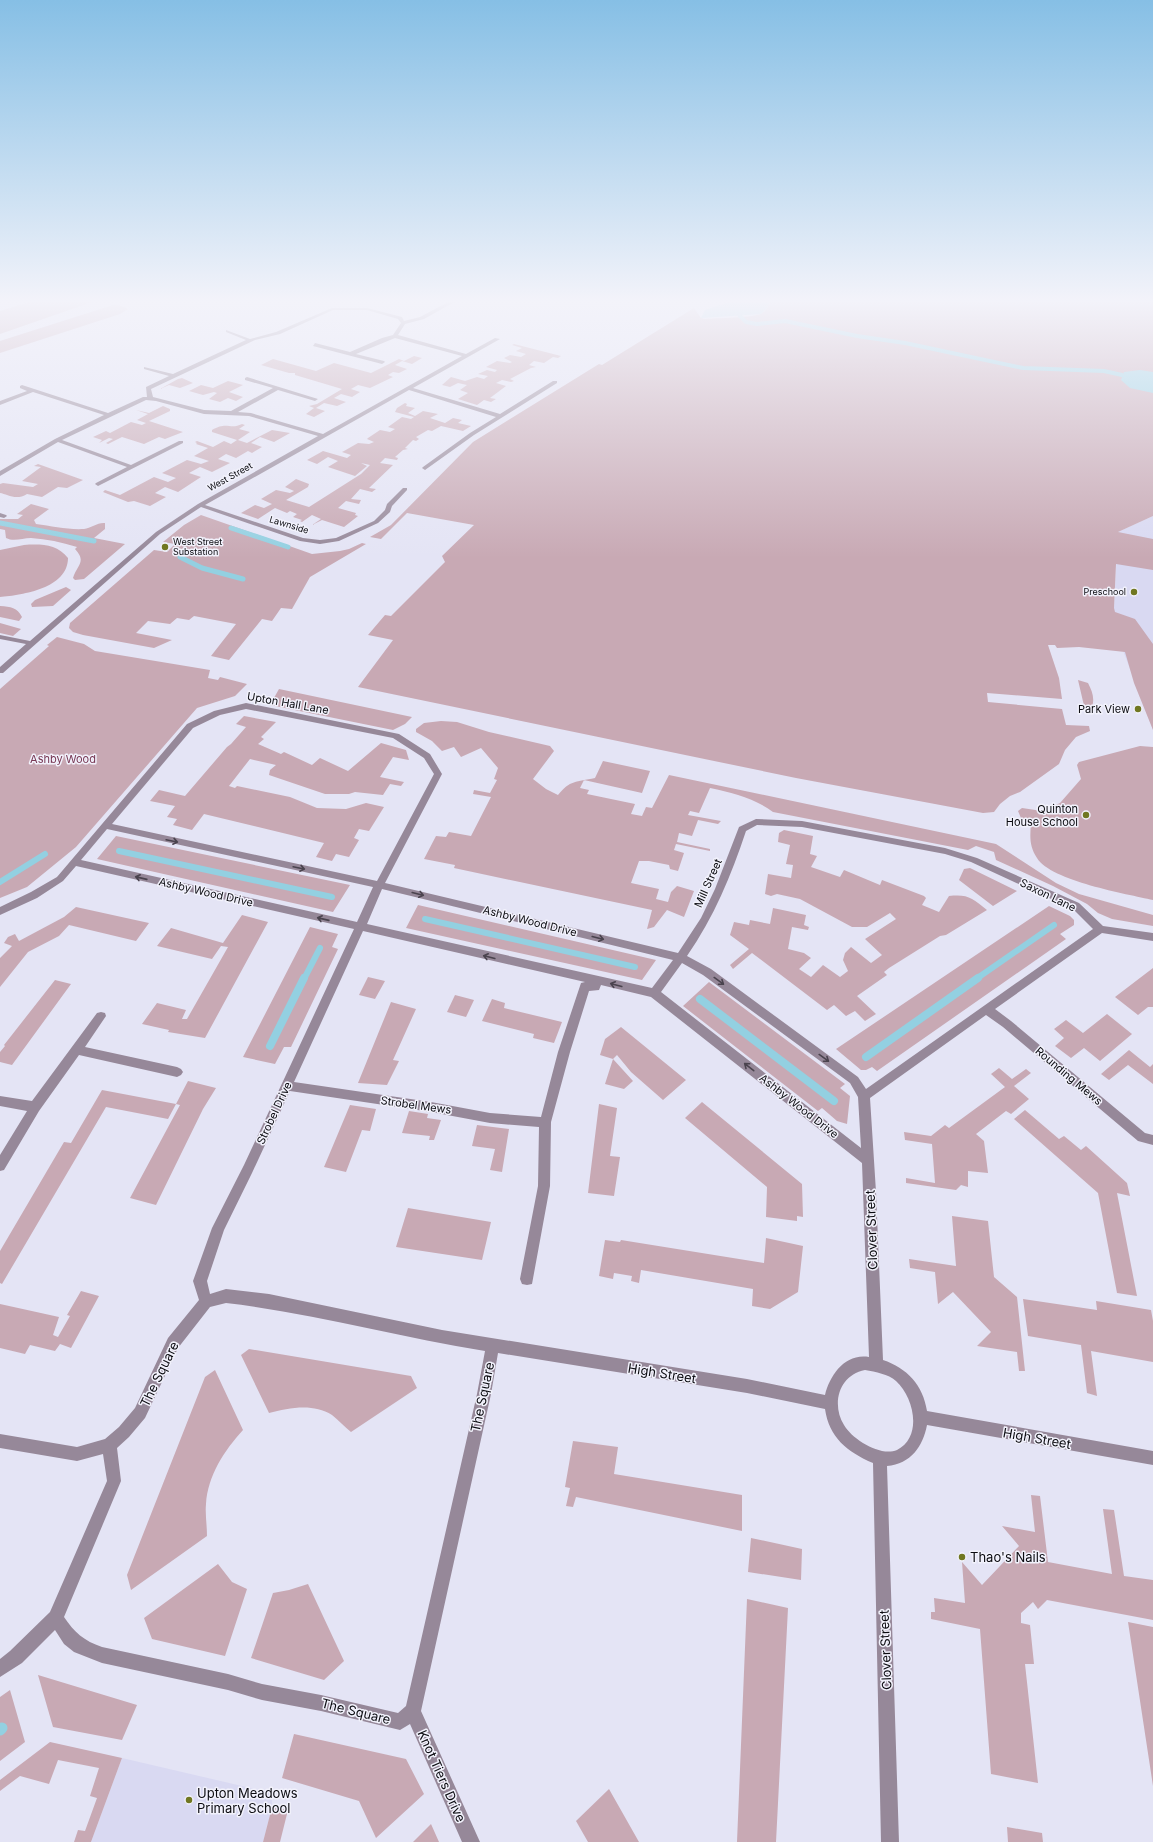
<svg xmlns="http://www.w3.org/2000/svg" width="1153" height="1842" font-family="Inter,sans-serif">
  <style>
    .built { fill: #d9d9f2 }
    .green { fill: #c8a9b4 }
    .water { fill: #93d0e1 }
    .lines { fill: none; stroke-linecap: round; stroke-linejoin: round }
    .stream-far4 { stroke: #93d0e1; stroke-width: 4 }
    .stream-far3 { stroke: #93d0e1; stroke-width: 5 }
    .stream-far2 { stroke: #93d0e1; stroke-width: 6 }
    .stream-far1 { stroke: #93d0e1; stroke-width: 8 }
    .stream { stroke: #93d0e1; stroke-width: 11 }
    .minor { fill: #968899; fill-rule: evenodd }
    .oneway { stroke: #4a434e }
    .poi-dot { fill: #707721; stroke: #f2f2fc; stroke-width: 1.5 }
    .labels { text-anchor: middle; stroke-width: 3; stroke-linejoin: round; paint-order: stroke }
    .far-street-label { font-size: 9px; fill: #0b0b10; stroke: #f2f2fc }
    .far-poi-label { font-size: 9px; fill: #0b0b10; stroke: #f2f2fc; text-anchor: start }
    .street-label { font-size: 11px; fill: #0b0b10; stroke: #f2f2fc }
    .poi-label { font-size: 11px; fill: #0b0b10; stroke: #f2f2fc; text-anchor: end }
    .park-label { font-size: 11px; fill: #773753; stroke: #f2f2fc }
    .near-street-label { font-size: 13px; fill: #0b0b10; stroke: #f2f2fc }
    .near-poi-label { font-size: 13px; fill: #0b0b10; stroke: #f2f2fc; text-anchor: start }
  </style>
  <rect width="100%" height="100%" fill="#e4e4f5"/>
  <!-- built -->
  <path class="built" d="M1153,516V730L1105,603L1114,607L1118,532Z
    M122,1758L272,1793V1807L263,1842H91Z"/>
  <!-- green -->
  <path class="green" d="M36,300H98L0,334V311Z
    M771,300H1153V516L1118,532L1153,539V570L1116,564L1114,608L1115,612L1135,619L1153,644V730L1134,683L1125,652L1079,647L1057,648L1055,645H1048L1059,678L1062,699L987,693L988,702L1062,709L1066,725L1089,726L1090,731L1076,737L1065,750L1059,764L1020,792L1010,796L1000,804L994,812L983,813L796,778L358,687L393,640L368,635L385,615L391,616L445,562L442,556L474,525L407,513L381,539L370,537L391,525L473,442L599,364L602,365L694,308L701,318L705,319C715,318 756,318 762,313C767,310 769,305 771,300Z
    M113,305L122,306L128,309L120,314L0,353V341Z
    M514,344L561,356L558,358L553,357L544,363L534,361L529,365L536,367L531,368L510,379L514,381L511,382L502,380L496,383L506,386L490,398L496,399L491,402L484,400L477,405L458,399L468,393L460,390L467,385L458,383L450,387L442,385L451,377L465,381L477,377L484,379L488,376L478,374L487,370L495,372L497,370L486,367L497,361L510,363L512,362L504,358L510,355L521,357L526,354L516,351L522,348L512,345Z
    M414,356L422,358L412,364L402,361L395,365L407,369L399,373L393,372L388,375L393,377L370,388L358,385L351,389L360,392L352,397L341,394L334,398L346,402L337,406L324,403L316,408L325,411L314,417L306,414L314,408L309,406L317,404L342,389L295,375V373H289L261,365L273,359L316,371L334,363L371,373L399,359L404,361Z
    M182,378L193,383L180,388L169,385L160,389L178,379Z
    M228,381L243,385L229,392L243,397L236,401L228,398L220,402L209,399L217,393L214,392L203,395L189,391L201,385L213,388Z
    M405,403L407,404L406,406L415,408L408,413L415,416L423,411L438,414L430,418L445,423L453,418L462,420L458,423L471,426L463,431L441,426L432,431L428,430L416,437L419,439L416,441L413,440L405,448L408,449L403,450L395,457L398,458L397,460L385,458L380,463L393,465L369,488L376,489L372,492L360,489L351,499L361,500L359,504L346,501L338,508L356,513L355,515L358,516L344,527L322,520L312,525L321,519L312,515L302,522L300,521L302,520L293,517L297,514L290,511L287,513L275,508L258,519L241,513L255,505L264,508L272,504L261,499L276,490L290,493L294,491L285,487L296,479L309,484L308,487L286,500L309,507L361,474L370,465L361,463L367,466L355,476L328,467L338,461L328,457L317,464L307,460L323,451L347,458L351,455L342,452L344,451L358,443L369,444L374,442L367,439L368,438L380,430L390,432L395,429L388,427L402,417L411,419L414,417L395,412L397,408Z
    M163,406L170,409V411L149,421L183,432L165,439L159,437L144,444L122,437L108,444L106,443L113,439L109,438L99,443L102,440L93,437L106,431L110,433L131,422L142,425L146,423L137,420L148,414L136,410L149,413Z
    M242,424L245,425L239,429L250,432L238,440L247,443L272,430L290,433L274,442L260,437L251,443L262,447L252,453L248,451L236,458L226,454L218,459L230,463L212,472L200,467L189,473L201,477L178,492L165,487L155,493L166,497L150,506L134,501L128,502L103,492L105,490L120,495L154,477L168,482L176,478L162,473L187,460L201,464L209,461L194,456L208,448L196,444L197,443L195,442L197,441L213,447L224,441L231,444L237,440L212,432V430C227,421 230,430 242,424Z
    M38,464L83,480L67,488L58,487L42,497L27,494C16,501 7,494 0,493V484L3,483L33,487L38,484L22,481L41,467L34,466Z
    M31,504L49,509L34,520L36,524C52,526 68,530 84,529C91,528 98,522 105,523V529L94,538L125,544L84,579L75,580L73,578C77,565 87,562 75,549L77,547C61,542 47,539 31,538C22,538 14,542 6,538L5,530L0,529V519H18L23,515L17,514Z
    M201,515L312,554L340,551L349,549L362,543L366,544L310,577L292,609L281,608L272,621L262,619L229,660L211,656L236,624L194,616L189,620L177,618L170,624L148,621L136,633L172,640L154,648L83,635L73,632L69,628L70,623L154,550L167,552L175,544L163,542L184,525Z
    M24,545C41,544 57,544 68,558C68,588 23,595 0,597V550Z
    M66,587L71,590L53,606L32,607L31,604L35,600Z
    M0,606C11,607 17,607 22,617L19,621L0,617Z
    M0,623L21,629L13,636L0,633Z
    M57,637L84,644L95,651L210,670L208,678L218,680L220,677L247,684L235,696L197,708L76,847L27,887L0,898V689L49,646L47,645Z
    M1078,680L1088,683C1092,691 1095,698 1092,707L1085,710Z
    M279,689L412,717L405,724L393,730L270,705Z
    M244,716L276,722L261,737L264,739L258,744L281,754L284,752L312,765L320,758L348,771L381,743L406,750L409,760L393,757L380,777L404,782L401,786L390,784L383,795L355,792L349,794H325L269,775L270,770L276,765L250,759L229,786L235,788L237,786L290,797L317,808L346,809L366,803L384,807L369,831L359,829L354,838L359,840L349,857L336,854L332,861L316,857L324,843L204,814L192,830L173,825L177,819L167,817L175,806L150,801L159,790L185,796L227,747L231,744L246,727L236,724Z
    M441,721L457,722L489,732L550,746L554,751L533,779L546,789L558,795C570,780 576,782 595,778L603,761L650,771L642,793L584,780L580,788L589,790L587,794L635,804L631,814L642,816L646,807L652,808L669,775L996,844L1056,883L1079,894L1153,915V926L1112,919L1098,913L1087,904L1053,886L996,860L994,852L976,846L968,850L773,812C754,798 733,793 710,788L699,813L690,811L688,815L721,821L718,824L698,820L692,836L679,833L677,842L710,849V851L676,844L674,850L684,853L678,871L670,869L669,865L649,861H639L631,883L659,889L656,899L668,902L671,892L677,886L694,891L684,917L667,910L654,927L647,929L652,910L454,868L455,865L424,859L436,836L446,837L449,832L471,836L491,797L473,794L474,790L490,793L497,780L494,779L498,768L481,748L461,757L454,747L442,751L432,741L416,732V729L424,723Z
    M1140,746L1153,747V900C1127,894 1051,881 1037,858C1029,846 1030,836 1031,823L1021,818L1018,811L1022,808L1042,811L1060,803L1081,779L1077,765L1079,762Z
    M784,830L813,836L810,854L817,856L811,867L840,877L844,870L880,885L882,880L924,896L926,898L922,905L939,912L949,896C968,894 972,898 987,910L946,935L940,936L889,968L884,972L887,975L857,996L876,1014L865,1021L855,1011L846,1016L834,1005L827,1010L752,953L733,969L730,965L749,949L730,935L734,922L749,925L750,920L770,924L773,908L806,915L804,925L809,927L808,930L792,927L788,949L804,953L811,958L799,969L811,977L823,965L840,977L848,971L843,960L845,953L851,947L871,963L882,955L865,939L896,919L890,913L867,927H852L800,899L777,894L771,896L765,894L768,874L791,878L793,865L786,864L790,845L778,842L779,833Z
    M116,836L350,885L333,912L97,859Z
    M970,868L1017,891L993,906L959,880L964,869Z
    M418,905L656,960L642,980L406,928Z
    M1049,906L1070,916L1074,920V925L1060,934L1066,939L877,1071L872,1067L866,1070H861L836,1049Z
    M76,907L149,923L136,941L69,925L59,936L28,952L0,987V958L12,946L4,943L8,937L15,934L19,941L64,917Z
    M242,915L268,922L205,1038L168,1032L169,1030L142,1024L157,1003L186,1010L182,1019H187L228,947L221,946L212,959L157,946L171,928L223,943Z
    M310,927L338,934L332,947L338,949L291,1047H284L275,1064L243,1057Z
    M1153,968V1007H1148L1138,1015L1115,997Z
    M368,977L385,981L375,999L359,995Z
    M55,980L71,984L12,1065L0,1062V1052L5,1046L4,1045Z
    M709,982L845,1084L840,1088L850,1096L847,1124L837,1121L822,1108L818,1111L683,1006Z
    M455,995L474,1000L466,1017L447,1012Z
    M492,999L505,1003L504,1008L562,1022L554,1043L533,1038L534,1034L482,1021Z
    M391,1002L416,1009L393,1060L399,1061L387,1085L358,1083Z
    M1107,1014L1132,1034L1100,1061L1084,1048L1071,1058L1055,1046L1064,1038L1054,1029L1066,1020L1083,1033Z
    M621,1027L686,1080L663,1100L631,1072L617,1055L613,1059L633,1081L624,1089L605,1084L613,1059L600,1055L605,1039Z
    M1129,1050L1150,1067L1153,1064V1084L1128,1065L1109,1080L1101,1074Z
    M999,1068L1012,1079L1026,1069L1031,1073L1014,1086L1029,1099L1011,1114L1006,1111L976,1134L984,1141L988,1173L968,1171V1187L961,1185L956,1190L906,1183V1178L935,1183L932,1144L905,1140L904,1132L931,1136L945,1125L949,1128L1005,1087L991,1074Z
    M188,1081L216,1088L203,1109L156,1205L130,1198L180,1105L176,1104L168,1119L106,1107L2,1284L0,1283V1251L64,1142L71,1143L102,1090L176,1104Z
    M702,1102L802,1184L803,1217L797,1216V1221L766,1217L767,1187L685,1118Z
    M599,1104L617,1108L610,1156L620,1157L614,1196L588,1193Z
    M350,1105L376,1109L370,1131L362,1130L346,1172L324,1167Z
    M1025,1110L1059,1139L1064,1136L1081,1150L1086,1146L1127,1183L1130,1196L1117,1193L1137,1296L1117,1293L1098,1193L1014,1119Z
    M409,1111L428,1114L427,1118L441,1120L434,1140H429L430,1136L402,1133Z
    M477,1125L509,1129L502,1172L490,1170L495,1149L472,1146Z
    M408,1208L491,1222L482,1260L396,1247Z
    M952,1216L988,1221L994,1277L1017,1297L1025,1371H1019L1017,1352L977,1346L991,1332L953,1292L938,1304L935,1272L910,1268L909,1259L956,1266Z
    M766,1238L803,1246L798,1292L770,1309L752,1306L753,1289L641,1270L639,1283L631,1281L632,1276L614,1273L613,1279L599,1276L605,1240L620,1242L621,1240L764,1263Z
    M81,1291L99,1296L71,1348L60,1344L55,1351L30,1345L25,1354L0,1348V1304L59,1317L53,1335L58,1337L70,1316L67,1315Z
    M1023,1299L1097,1310L1096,1301L1151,1310L1153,1321V1362L1091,1351L1097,1396L1087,1393L1081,1345L1028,1336Z
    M249,1349L411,1376L417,1388L351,1432C345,1427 338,1420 332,1415C313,1403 289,1408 269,1413L241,1355Z
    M215,1370L243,1430C224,1451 208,1475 206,1504C205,1514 207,1525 207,1536L131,1590L127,1575L205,1377Z
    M573,1441L618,1447L614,1474L742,1495V1531L576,1497L573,1507L566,1506L570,1488L565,1487Z
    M1031,1495L1040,1496L1048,1562L1112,1574L1103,1509L1114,1510L1124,1576L1153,1580V1620L1047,1600L1038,1609L1033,1602L1021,1613V1623L1030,1625L1034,1664H1025L1038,1783L991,1774L980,1629L931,1619V1612H935L934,1598L965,1603L962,1562L982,1585L1019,1546L1002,1526L1035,1532Z
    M751,1538L802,1549L801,1580L748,1572Z
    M218,1564L232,1582L247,1589L225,1656L152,1639L144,1618Z
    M308,1584L344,1661L324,1680L251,1658L273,1593L289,1590Z
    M747,1599L788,1608L776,1842H737Z
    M1128,1622L1153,1627V1786Z
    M38,1675L137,1705L122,1740L53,1727Z
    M10,1690L25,1742L0,1761V1697Z
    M294,1734L406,1759L424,1794L376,1838L359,1801L282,1778Z
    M50,1742L122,1758L91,1842H74L78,1830L85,1831L97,1798L90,1796L99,1768L58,1760L49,1784L20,1776L0,1791V1780Z
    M609,1789L639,1842H588L576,1821Z
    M272,1807L288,1810L280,1842H263Z
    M431,1824L439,1842H413Z
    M1007,1827L1042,1833L1043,1842H1008Z"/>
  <!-- water -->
  <path class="water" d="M771,300L767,308L761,314L701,318L705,310L735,300Z
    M1140,370L1153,372V393L1130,388L1121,380L1124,372Z"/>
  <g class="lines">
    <!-- stream-far4 -->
    <path class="stream-far4" d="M740,316L746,322L757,324L785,321L857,336L905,343L1023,368L1104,371L1122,375"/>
    <!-- stream-far3 -->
    <path class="stream-far3" d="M0,523L94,541
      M231,528L288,547
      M180,557L202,568L243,579"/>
    <!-- stream-far2 -->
    <path class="stream-far2" d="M119,851L332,897
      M0,882L45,854
      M425,919L635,967
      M304,979L320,948
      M976,979L1054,925"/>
    <!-- stream-far1 -->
    <path class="stream-far1" d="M700,999L834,1101
      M270,1046L304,978
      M866,1057L978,978"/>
    <!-- stream -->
    <path class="stream" d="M0,1730L2,1728"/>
    <!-- minor -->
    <path class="minor" d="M452,300H458L424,319L405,324L398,335L466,354L495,338L500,339L413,388L500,414L553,381H557V383L474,435L425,470L422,468L423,467L470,433L496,417L409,390L205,505L303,538L320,540L336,538L374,521L385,510L387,504L403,488H407V490L392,506L390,512L378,523L339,541L320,544L300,541L201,507L160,534L3,673H0V667L26,644L0,639V635L30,641L156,532L198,504L318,436L249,416L204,414L156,401L146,400L62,440L131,465L179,441H183V443L98,486L95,484L96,483L127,467L58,442L0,476V471L55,439L104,415L33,392L0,405V401L27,391L20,388V386L22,385L108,413L143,397H147L146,387L169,376L144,369V367L173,374L246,340L226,332V330L250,339L276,332L332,308H367L402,317L404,321L420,317ZM333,310H367L398,319L401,323L393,335L382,338L350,352L315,343L313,346L382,364L385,362L384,361L356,354L395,338L462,356L323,434L251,413L238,412L278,390L315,401L318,399L247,377L245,378V380L273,388L231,411L204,410L153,397L151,389L255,340L280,334Z
      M0,513L6,515L7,516L4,518L0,517Z
      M246,703L399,734L430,754L442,774L385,883L678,953L701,918L715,889L739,827L756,819L802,821L945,848L977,858L1079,903L1103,926L1153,933V941L1102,933L995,1009L1011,1021L1145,1133L1153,1135V1145L1138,1141L1003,1027L986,1015L870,1098L876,1192L883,1360C907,1368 923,1385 927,1411L1153,1451V1465L927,1425C923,1446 911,1464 887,1466L899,1842H881L873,1463C847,1452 829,1437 825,1409L747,1393L498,1353L491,1394L421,1711L480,1842H462L410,1724L400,1730L321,1711L262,1700L228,1690L102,1663L74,1652L64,1644L55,1630L22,1663L0,1677V1659L10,1651L50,1612L107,1481L103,1454L77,1461L0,1448V1434L77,1447L105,1439L119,1427L135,1408L168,1338L199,1300L193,1281L212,1228L244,1165L354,929L76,866L63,881L37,898L0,915V907L31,892L57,877L187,724L214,711ZM246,709L393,738L424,758L434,774L377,881L112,824L193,728L220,715ZM757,825L802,827L945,854L971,862L1073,909L1093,929L866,1089L858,1077L711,969L687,956C714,917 731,876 746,831ZM107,829L373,887L357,922L81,860ZM382,889L411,896L673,960L652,988L367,924ZM363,931L585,982L581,983L558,1052L541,1117L490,1113L431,1102L294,1082ZM682,963L703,975L850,1083L858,1097L861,1148L661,992ZM601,985L651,997L862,1163L869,1357C845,1353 830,1375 825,1395L747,1379L442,1330L269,1294L226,1289L210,1294L207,1281L224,1230L252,1173L290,1091L431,1112L490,1123L539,1127L538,1186L520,1279L522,1284L527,1285L532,1284L550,1186L551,1122L570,1052L589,991L599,990ZM226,1303C313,1313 398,1337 485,1351L477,1394L406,1706L398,1713L321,1695L262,1684L228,1674L102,1647C84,1641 74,1632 64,1617L121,1481L117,1448L129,1437L145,1418L178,1348L210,1307ZM865,1370C876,1372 888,1374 896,1381C914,1397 923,1437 897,1450C880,1457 852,1439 844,1425C831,1404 839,1375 865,1370Z
      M101,1012L105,1013L106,1016L85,1047L177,1067L181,1069L183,1072L181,1075L177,1077L79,1055L39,1111L4,1170L0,1171V1155L27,1111L0,1106V1096L32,1101L97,1013Z"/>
  </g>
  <!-- one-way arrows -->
  <defs><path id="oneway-shaft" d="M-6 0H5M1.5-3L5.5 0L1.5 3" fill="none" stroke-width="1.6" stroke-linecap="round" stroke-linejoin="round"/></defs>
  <g class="oneway">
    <use href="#oneway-shaft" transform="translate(172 841) rotate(12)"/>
    <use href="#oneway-shaft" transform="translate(299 868) rotate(12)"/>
    <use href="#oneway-shaft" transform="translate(141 878) rotate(-167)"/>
    <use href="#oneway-shaft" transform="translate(418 894) rotate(14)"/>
    <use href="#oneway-shaft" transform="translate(323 919) rotate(-167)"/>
    <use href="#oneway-shaft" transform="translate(598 938) rotate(14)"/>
    <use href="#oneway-shaft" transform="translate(489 957) rotate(-166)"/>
    <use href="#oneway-shaft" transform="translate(719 981) rotate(36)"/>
    <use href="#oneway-shaft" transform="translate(616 985) rotate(-165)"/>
    <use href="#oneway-shaft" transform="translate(824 1058) rotate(36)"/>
    <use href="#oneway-shaft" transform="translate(749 1067) rotate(-142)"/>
  </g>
  <!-- sky -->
  <linearGradient id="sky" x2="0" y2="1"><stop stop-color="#86bfe5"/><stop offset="0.54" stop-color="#f3f3fa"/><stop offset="1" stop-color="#f3f3fa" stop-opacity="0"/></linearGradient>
  <rect width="1153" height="558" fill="url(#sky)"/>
  <!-- markers -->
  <g class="poi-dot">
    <circle cx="165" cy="547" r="4"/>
    <circle cx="1134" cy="592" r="4"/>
    <circle cx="1138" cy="709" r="4"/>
    <circle cx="1086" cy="815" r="4"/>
    <circle cx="962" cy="1557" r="4"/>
    <circle cx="189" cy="1800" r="4"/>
  </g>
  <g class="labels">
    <!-- far-street labels -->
    <g class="far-street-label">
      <text transform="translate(230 477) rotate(-29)" y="3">West Street</text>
      <text transform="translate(289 525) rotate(17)" y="3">Lawnside</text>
    </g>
    <!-- far-poi labels -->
    <g class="far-poi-label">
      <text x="173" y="545">West Street<tspan x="173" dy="10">Substation</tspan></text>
      <text x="1126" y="595" text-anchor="end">Preschool</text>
    </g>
    <!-- street labels -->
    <g class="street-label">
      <text transform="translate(288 703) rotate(10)" y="4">Upton Hall Lane</text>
      <text transform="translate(708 883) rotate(-66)" y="4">Mill Street</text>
      <text transform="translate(206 892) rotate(13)" y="4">Ashby Wood Drive</text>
      <text transform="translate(1048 895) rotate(26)" y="4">Saxon Lane</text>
      <text transform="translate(530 921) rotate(14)" y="4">Ashby Wood Drive</text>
      <text transform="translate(1069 1076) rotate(40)" y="4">Rounding Mews</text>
      <text transform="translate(416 1105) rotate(8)" y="4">Strobel Mews</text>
      <text transform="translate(799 1106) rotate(38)" y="4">Ashby Wood Drive</text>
      <text transform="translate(274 1113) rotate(-65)" y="4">Strobel Drive</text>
    </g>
    <!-- poi labels -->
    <g class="poi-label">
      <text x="1130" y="713">Park View</text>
      <text x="1078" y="813">Quinton<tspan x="1078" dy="13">House School</tspan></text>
    </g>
    <!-- park labels -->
    <g class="park-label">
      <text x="63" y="763">Ashby Wood</text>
    </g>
    <!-- near-street labels -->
    <g class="near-street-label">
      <text transform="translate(871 1230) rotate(-92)" y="5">Clover Street</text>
      <text transform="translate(662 1373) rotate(9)" y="5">High Street</text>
      <text transform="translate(159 1374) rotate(-64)" y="5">The Square</text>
      <text transform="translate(482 1397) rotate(-78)" y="5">The Square</text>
      <text transform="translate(1037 1438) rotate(10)" y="5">High Street</text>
      <text transform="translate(885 1650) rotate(-92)" y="5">Clover Street</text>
      <text transform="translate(356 1711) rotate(14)" y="5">The Square</text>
      <text transform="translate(442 1776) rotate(66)" y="5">Knot Tiers Drive</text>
    </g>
    <!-- near-poi labels -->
    <g class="near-poi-label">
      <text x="970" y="1562">Thao's Nails</text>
      <text x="197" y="1798">Upton Meadows<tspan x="197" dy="15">Primary School</tspan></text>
    </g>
  </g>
</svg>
